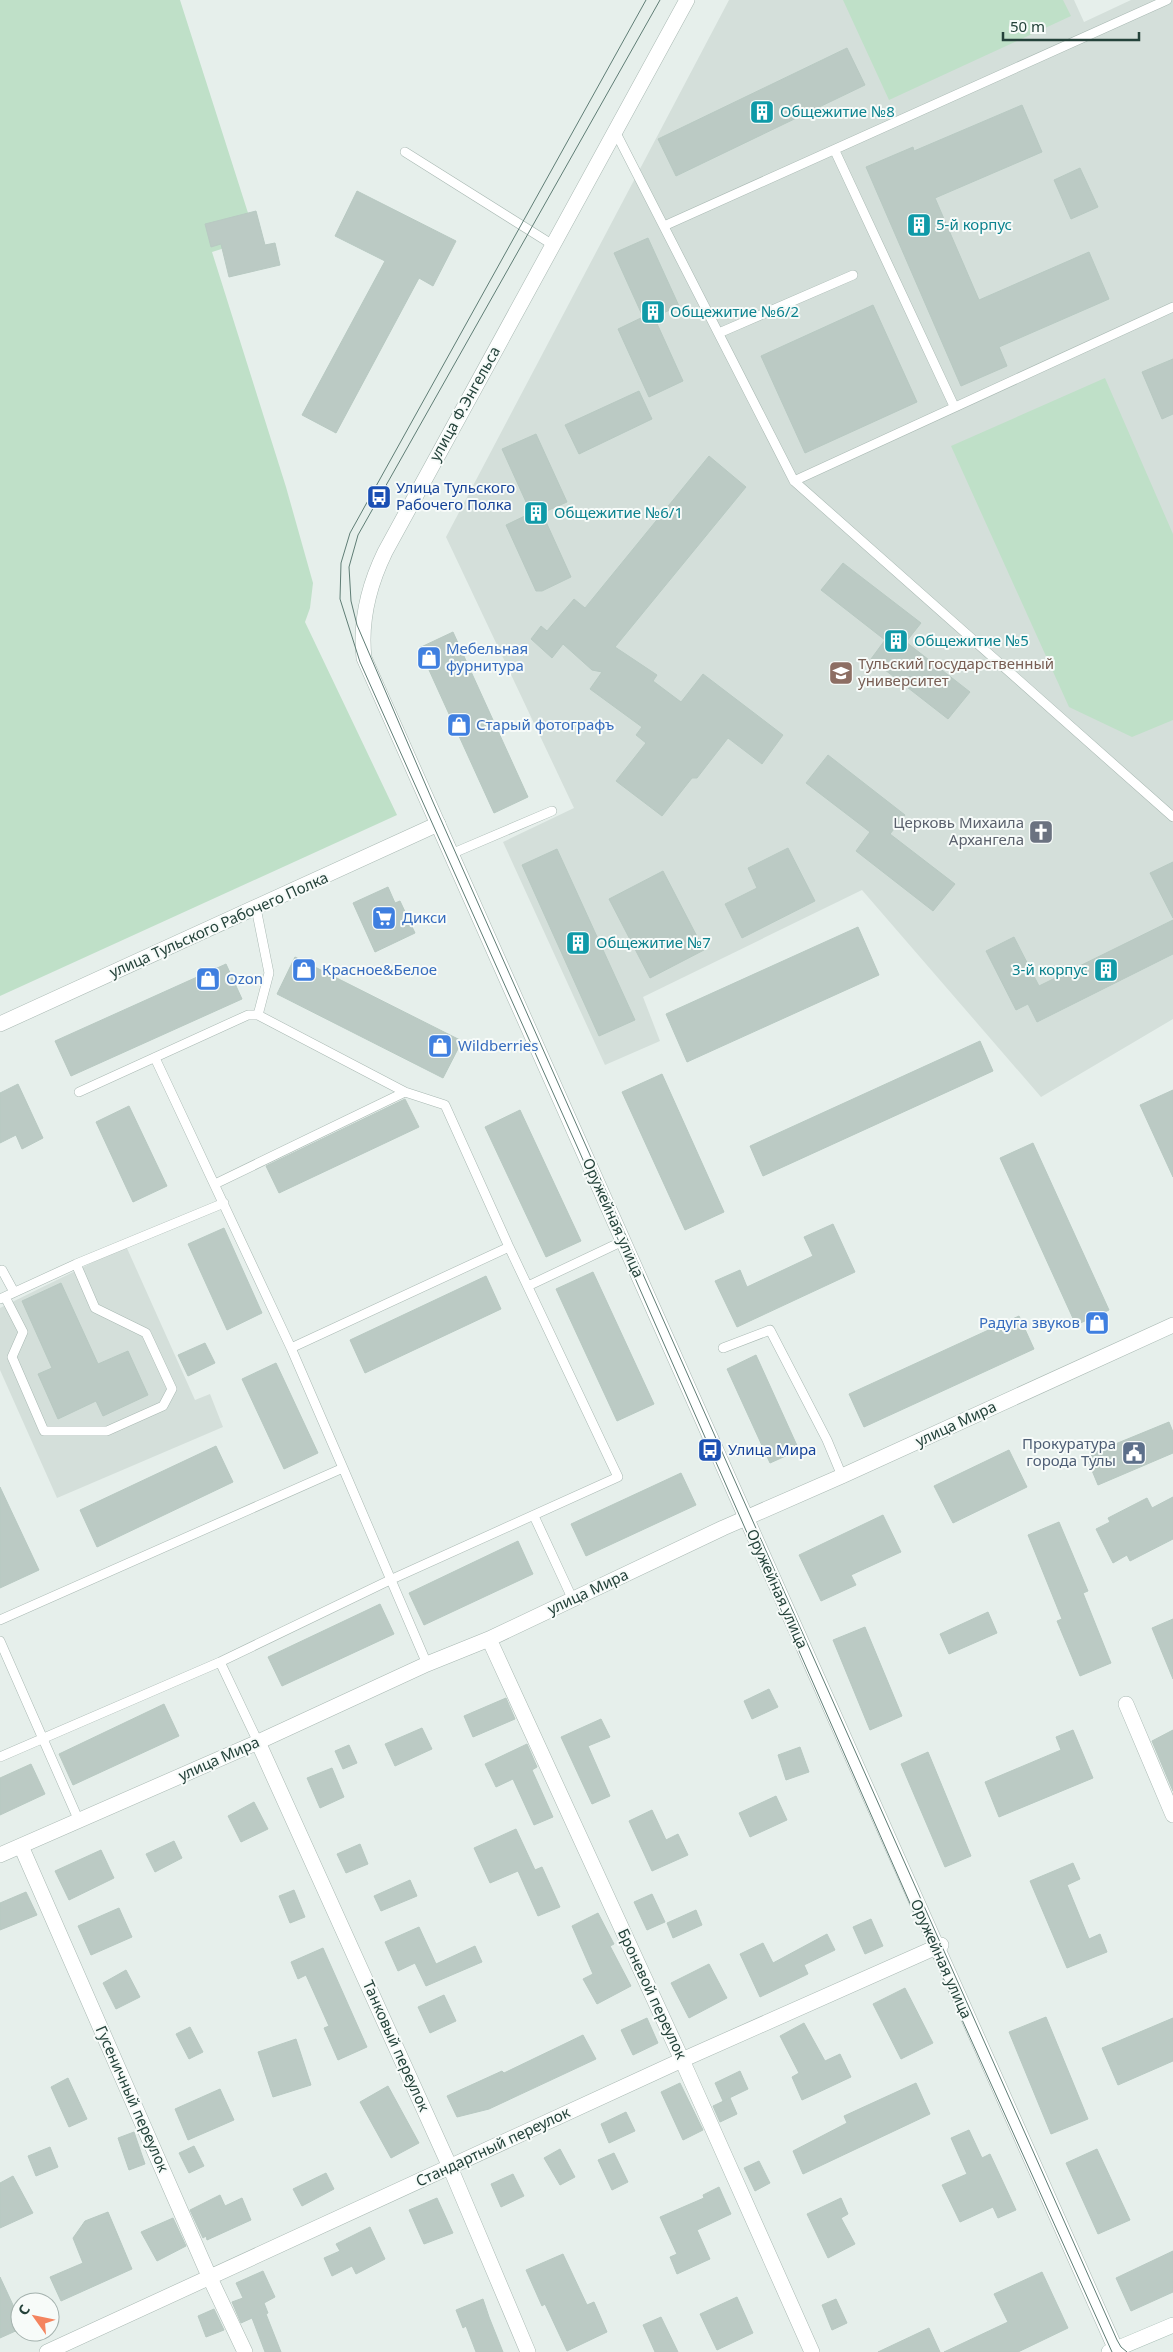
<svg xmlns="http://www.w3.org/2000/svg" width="1173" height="2352" font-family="'Noto Sans',sans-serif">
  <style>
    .built { fill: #d4dfda }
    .green { fill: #bfe0c8 }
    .building { fill: #bbcac4; stroke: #b8c9c2 }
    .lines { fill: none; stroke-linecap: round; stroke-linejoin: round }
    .service-casing { stroke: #a8b8b2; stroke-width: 10 }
    .minor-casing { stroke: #a8b8b2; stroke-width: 16 }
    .tertiary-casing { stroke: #a8b8b2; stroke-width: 16 }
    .secondary-casing { stroke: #a4bbb3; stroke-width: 16 }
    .service { stroke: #fff; stroke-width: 9 }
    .minor { stroke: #fff; stroke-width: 15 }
    .tertiary { stroke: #fff; stroke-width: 15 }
    .secondary { stroke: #fff; stroke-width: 15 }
    .tram { stroke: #5f7d75; stroke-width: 1 }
    .labels { text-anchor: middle; stroke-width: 4; stroke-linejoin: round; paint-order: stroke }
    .culture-label { font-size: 15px; fill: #0d838f; stroke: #f7fbf9; text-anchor: start }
    .street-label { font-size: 15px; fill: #24423a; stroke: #f7fbf9 }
    .transit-label { font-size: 15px; fill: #164399; stroke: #f7fbf9; text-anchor: start }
    .shop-label { font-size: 15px; fill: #366cbe; stroke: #f7fbf9; text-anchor: start }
    .education-label { font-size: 15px; fill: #785e54; stroke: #f7fbf9; text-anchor: start }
    .worship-label { font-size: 15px; fill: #5b616d; stroke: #f7fbf9; text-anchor: end }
    .service-label { font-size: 15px; fill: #4e5e75; stroke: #f7fbf9; text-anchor: end }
  </style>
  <rect width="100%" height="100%" fill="#e6efeb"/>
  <!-- built -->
  <path class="built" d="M729,0H1074L1084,22L1131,0H1173V1019L1041,1097L862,890L643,997L660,1041L605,1065L503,842L574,808L446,537Z
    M126,1246L195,1400L210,1394L223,1427L57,1498L0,1370V1308Z"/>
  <!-- green -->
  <path class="green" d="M0,0H180L256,238L212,252L286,487L313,583L310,608L305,622L397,815L0,996Z
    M843,0H1063L1071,16L889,100Z
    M1105,378L1173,534V720L1132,737L1069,707L951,446Z"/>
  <!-- building -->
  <path class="building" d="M847,48L865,85L676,176L658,139Z
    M1022,105L1042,152L935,198L979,300L1089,252L1109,299L999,347L1007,366L961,386L866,167L913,147L914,151Z
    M1080,168L1098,207L1071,219L1054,180Z
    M357,191L456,241L433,286L419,278L336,433L302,415L385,261L335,236Z
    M256,211L265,245L275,243L280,265L229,277L221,244L211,247L205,224Z
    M648,238L679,306L654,317L683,381L649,397L618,329L643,317L614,253Z
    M873,305L917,402L805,453L761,356Z
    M1173,359V414L1162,419L1142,372Z
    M639,391L652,419L579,454L565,425Z
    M536,434L567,502L542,513L571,577L542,591H536L506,525L531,513L502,449Z
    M709,456L746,487L615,647L657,675L653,681L681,702L703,674L783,735L762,764L728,738L697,778H692L662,816L616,781L646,743L636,735L642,727L590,689L602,672L592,670L563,644L552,658L531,639L541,626L547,631L574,599L585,608Z
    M843,563L921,623L906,642L970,692L948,719L871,659L885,640L821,590Z
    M453,632L528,797L494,813L419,648Z
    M828,755L905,815L890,834L955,884L933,911L856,851L870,832L806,783Z
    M788,848L815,901L742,938L725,904L757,888L748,868Z
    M557,849L635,1020L599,1036L522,865Z
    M1173,862V918L1150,873Z
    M663,871L704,950L650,978L609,899Z
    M388,887L395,903L400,901L415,933L375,952L353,903Z
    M1173,920V954L1037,1022L1028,1004L1016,1010L986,951L1014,937L1039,986Z
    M858,927L879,975L687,1062L666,1014Z
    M295,957L462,1041L443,1078L277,994Z
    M226,964L242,999L71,1076L55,1041Z
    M980,1041L993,1071L763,1176L750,1146Z
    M662,1074L724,1212L685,1230L622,1092Z
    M18,1084L43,1138L22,1149L16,1135L0,1143V1093Z
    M1173,1090V1177L1140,1105Z
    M405,1099L419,1127L279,1193L266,1166Z
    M129,1106L167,1186L133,1202L96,1122Z
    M520,1110L581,1241L546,1257L485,1127Z
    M1033,1143L1109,1310L1076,1325L1000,1158Z
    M833,1224L855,1272L737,1327L715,1281L740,1270L747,1287L813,1256L804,1237Z
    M224,1228L262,1313L227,1330L188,1244Z
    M593,1272L654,1404L617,1421L556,1289Z
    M486,1276L501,1309L365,1373L350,1340Z
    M61,1283L98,1364L128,1351L148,1395L103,1416L96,1401L58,1419L38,1374L52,1368L22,1301Z
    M1019,1316L1034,1349L864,1427L849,1394Z
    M205,1343L215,1363L188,1376L178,1355Z
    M756,1355L799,1450L770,1463L727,1369Z
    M276,1363L318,1453L284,1469L242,1379Z
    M1169,1422L1173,1432V1453L1098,1485L1086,1456Z
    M216,1446L233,1482L97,1547L80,1510Z
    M1009,1450L1027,1487L953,1523L934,1486Z
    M681,1473L696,1505L586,1556L571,1524Z
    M0,1487L39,1570L0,1588Z
    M1173,1497V1539L1130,1561L1127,1555L1113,1563L1096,1529L1110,1522L1108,1518L1147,1498L1152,1508Z
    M883,1515L901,1552L851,1575L856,1585L821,1601L799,1555Z
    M1059,1522L1088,1591L1083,1593L1111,1663L1080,1676L1057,1621L1062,1619L1028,1535Z
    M518,1541L533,1574L424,1625L409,1593Z
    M380,1604L394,1634L282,1686L268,1657Z
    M988,1612L997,1633L949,1654L940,1634Z
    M1173,1619V1679L1152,1628Z
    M865,1627L902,1716L870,1730L833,1640Z
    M769,1689L778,1707L752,1719L744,1701Z
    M506,1698L515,1719L473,1737L464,1716Z
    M164,1704L179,1736L73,1785L59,1754Z
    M601,1719L610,1737L588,1746L610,1796L592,1804L561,1737Z
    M422,1728L432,1749L395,1766L385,1744Z
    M1073,1730L1093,1778L999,1817L985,1782L1061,1750L1056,1737Z
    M1173,1730V1791L1152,1741Z
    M527,1744L537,1767L532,1770L553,1817L534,1825L513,1779L496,1787L485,1764Z
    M349,1745L357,1763L343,1769L335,1751Z
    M800,1747L809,1772L786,1780L778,1755Z
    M928,1752L971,1856L945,1867L901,1764Z
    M31,1764L45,1794L0,1815V1778Z
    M332,1768L344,1797L320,1808L307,1778Z
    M776,1796L787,1820L750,1837L739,1813Z
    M254,1802L268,1829L241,1842L228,1816Z
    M652,1810L666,1840L678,1834L688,1855L652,1871L629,1821Z
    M516,1829L535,1870L542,1867L560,1907L538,1916L518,1871L490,1883L474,1848Z
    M174,1841L182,1858L155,1872L146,1854Z
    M360,1844L368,1864L346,1873L337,1854Z
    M101,1850L114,1878L69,1900L55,1871Z
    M1073,1863L1080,1879L1067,1885L1089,1939L1100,1934L1107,1952L1067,1968L1030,1881Z
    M410,1880L417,1896L381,1911L374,1896Z
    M294,1890L305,1917L290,1923L279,1896Z
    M26,1892L37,1915L0,1930V1903Z
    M652,1894L665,1922L647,1930L634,1902Z
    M119,1908L132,1937L91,1955L78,1926Z
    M696,1910L702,1925L673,1938L667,1923Z
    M598,1913L614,1944L610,1946L631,1986L597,2004L583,1979L593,1974L572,1926Z
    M871,1919L883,1946L865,1954L853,1927Z
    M419,1927L436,1964L475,1946L482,1962L426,1986L415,1963L398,1971L385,1942Z
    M827,1934L835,1950L804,1965L808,1974L760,1997L740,1954L763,1943L773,1963Z
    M323,1948L367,2047L338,2060L324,2028L329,2026L306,1975L298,1979L291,1962Z
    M709,1964L727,1998L689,2018L671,1983Z
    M126,1970L140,1997L116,2009L103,1983Z
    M905,1988L933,2043L901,2059L873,2004Z
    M444,1995L456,2021L430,2033L418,2007Z
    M1046,2017L1088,2119L1051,2134L1009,2032Z
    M647,2018L658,2043L633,2055L621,2030Z
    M1173,2018V2061L1118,2085L1102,2048Z
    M804,2023L825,2061L840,2054L851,2077L802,2100L792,2077L799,2073L780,2036Z
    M190,2027L203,2052L189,2059L176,2034Z
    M583,2035L596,2059L489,2109L457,2117L447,2096L502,2071L504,2073Z
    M296,2039L311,2085L273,2097L258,2052Z
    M740,2071L748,2089L723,2101L715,2083Z
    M68,2078L87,2119L69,2127L51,2087Z
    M680,2083L703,2130L683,2140L661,2092Z
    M916,2083L930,2114L803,2174L793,2151L847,2123L844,2116Z
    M388,2086L419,2143L391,2158L360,2102Z
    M220,2089L234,2120L188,2140L175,2109Z
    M730,2098L737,2114L720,2122L713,2106Z
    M626,2112L635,2131L609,2143L601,2124Z
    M969,2130L982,2158L990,2154L1016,2210L998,2218L993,2207L960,2222L942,2185L967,2174L951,2138Z
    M134,2132L145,2164L129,2170L118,2138Z
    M194,2146L204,2166L189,2173L179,2153Z
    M50,2147L58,2167L36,2176L28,2156Z
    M560,2149L575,2177L560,2185L544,2158Z
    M1097,2149L1130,2220L1098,2234L1066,2163Z
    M614,2153L628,2182L612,2190L598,2160Z
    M759,2161L770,2183L755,2191L744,2168Z
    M326,2173L334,2189L302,2206L293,2189Z
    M513,2174L524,2196L501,2207L491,2184Z
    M13,2176L33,2213L0,2228V2183Z
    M719,2187L731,2214L697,2230L710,2259L677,2274L670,2257L677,2254L660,2217L704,2198L703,2195Z
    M220,2195L225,2206L242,2198L251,2220L207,2240L206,2236L203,2238L190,2210Z
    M437,2198L453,2233L424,2244L409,2210Z
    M841,2198L848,2214L841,2218L855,2244L828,2258L807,2214Z
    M108,2212L132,2269L61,2301L50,2277L83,2263L73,2238L85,2221Z
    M173,2218L186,2246L157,2261L141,2232Z
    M370,2227L385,2259L356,2274L352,2266L332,2276L324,2258L340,2251L336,2244Z
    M1173,2251V2292L1131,2311L1116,2278Z
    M563,2254L587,2305L594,2302L607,2332L567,2351L545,2304L542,2306L526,2270Z
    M263,2271L275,2297L264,2303L268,2313L266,2314L281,2352H265L252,2318L241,2323L232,2302L243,2298L236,2283Z
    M1042,2272L1068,2328L1018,2352H944L1008,2322L994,2294Z
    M0,2277L20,2320V2329L0,2338Z
    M737,2297L753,2333L717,2350L700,2314Z
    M483,2299L489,2317L503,2352H476L466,2326L463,2328L456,2310Z
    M836,2299L847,2323L832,2330L822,2305Z
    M214,2309L224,2330L206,2337L198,2316Z
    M661,2317L678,2352H655L643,2325Z
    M929,2328L940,2352H878Z"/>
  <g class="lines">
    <defs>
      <path id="service" d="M615,131L794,481L1173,817
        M835,151L954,406
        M405,152L553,245
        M664,226L1167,0
        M719,333L853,275
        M794,481L1173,307
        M451,854L552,811
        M155,1058L291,1348L343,1468
        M79,1092L248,1015H258L269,973L256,908
        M215,1184L405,1092L258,1015
        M2,1270L14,1292
        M528,1286L623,1241
        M5,1297L23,1332L12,1357L44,1431H107L163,1406L172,1389L146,1333L95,1308L76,1264
        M0,1299L76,1264L224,1203
        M291,1348L509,1247L445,1105L405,1092
        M723,1348L770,1330L827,1440L842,1476
        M534,1516L573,1600
        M0,1620L343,1468L427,1664
        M0,1641L79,1821
        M220,1662L258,1742
        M0,1757L220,1662L390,1580L618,1477L509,1247"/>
      <path id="minor" d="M0,1024L438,824
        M489,1639L682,2060L812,2352
        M1126,1704L1173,1815
        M258,1742L450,2167L528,2352
        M21,1846L209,2276L245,2352
        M0,1855L258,1742L427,1664L489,1639L723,1528L842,1476L1173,1325
        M47,2352L682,2060L941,1945"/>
      <path id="tertiary" d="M687,0L385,552C369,585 360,622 364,658L1117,2352"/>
      <path id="secondary" d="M1109,2352L1173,2325"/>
    </defs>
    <!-- service casing -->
    <use href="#service" class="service-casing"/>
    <!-- minor casing -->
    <use href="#minor" class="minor-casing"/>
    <!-- tertiary casing -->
    <use href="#tertiary" class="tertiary-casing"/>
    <!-- secondary casing -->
    <use href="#secondary" class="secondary-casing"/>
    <!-- service -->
    <use href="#service" class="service"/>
    <!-- minor -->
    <use href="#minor" class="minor"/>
    <!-- tertiary -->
    <use href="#tertiary" class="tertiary"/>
    <!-- secondary -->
    <use href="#secondary" class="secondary"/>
    <!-- tram -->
    <path class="tram" d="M646,0L350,533L341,563L340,599L360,662L580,1153L931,1951L1112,2352
      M660,0L358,535L349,567L351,601L357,625L433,802L1117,2340L1121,2347L1127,2352"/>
  </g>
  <!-- icons -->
  <defs>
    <symbol id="building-square" viewBox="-11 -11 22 22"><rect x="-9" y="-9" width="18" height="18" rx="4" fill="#0f9aa8" stroke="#f7fbf9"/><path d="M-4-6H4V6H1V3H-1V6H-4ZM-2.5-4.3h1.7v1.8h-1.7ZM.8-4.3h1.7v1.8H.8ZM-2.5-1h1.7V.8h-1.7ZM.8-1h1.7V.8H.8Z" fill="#fff"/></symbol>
    <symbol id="bus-square" viewBox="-11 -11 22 22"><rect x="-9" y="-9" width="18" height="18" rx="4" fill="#1a4fb4" stroke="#f7fbf9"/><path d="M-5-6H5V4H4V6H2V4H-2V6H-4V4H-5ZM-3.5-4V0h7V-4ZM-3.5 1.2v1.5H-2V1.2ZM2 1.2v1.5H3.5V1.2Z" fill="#fff"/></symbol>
    <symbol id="shop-square" viewBox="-11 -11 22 22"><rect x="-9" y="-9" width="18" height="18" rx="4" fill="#3f7fe0" stroke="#f7fbf9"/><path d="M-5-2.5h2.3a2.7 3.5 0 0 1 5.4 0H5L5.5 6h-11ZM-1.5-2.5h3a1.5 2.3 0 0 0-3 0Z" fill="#fff"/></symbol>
    <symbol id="university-square" viewBox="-11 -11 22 22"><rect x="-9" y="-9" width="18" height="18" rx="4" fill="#8d6e63" stroke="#f7fbf9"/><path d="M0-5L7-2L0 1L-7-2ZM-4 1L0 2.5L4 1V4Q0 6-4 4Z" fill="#fff"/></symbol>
    <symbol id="church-square" viewBox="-11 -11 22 22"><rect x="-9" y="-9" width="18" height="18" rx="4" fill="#6b7280" stroke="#f7fbf9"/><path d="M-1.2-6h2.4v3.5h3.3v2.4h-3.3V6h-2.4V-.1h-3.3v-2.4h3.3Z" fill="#fff"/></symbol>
    <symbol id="supermarket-square" viewBox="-11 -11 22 22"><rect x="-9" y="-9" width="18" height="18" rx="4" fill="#3f7fe0" stroke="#f7fbf9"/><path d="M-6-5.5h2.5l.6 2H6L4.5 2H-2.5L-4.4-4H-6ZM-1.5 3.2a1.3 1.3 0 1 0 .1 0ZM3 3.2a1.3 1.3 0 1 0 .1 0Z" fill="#fff"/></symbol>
    <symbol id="civic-square" viewBox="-11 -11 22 22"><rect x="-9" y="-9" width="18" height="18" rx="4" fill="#5c6f8a" stroke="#f7fbf9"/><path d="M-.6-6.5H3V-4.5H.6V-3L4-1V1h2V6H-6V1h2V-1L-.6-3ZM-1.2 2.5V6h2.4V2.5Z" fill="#fff"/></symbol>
  </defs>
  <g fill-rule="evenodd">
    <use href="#building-square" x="748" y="98" width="28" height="28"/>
    <use href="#building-square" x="905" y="211" width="28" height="28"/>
    <use href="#building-square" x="639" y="298" width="28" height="28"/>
    <use href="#bus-square" x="365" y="483" width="28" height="28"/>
    <use href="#building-square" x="522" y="499" width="28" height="28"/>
    <use href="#building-square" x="882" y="627" width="28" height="28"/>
    <use href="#shop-square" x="415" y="644" width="28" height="28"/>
    <use href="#university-square" x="827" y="659" width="28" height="28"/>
    <use href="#shop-square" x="445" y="711" width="28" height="28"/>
    <use href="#church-square" x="1027" y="818" width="28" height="28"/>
    <use href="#supermarket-square" x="370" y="904" width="28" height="28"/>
    <use href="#building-square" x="564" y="929" width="28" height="28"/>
    <use href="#shop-square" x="290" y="956" width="28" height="28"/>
    <use href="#building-square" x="1092" y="956" width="28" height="28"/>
    <use href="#shop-square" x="194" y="965" width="28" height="28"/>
    <use href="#shop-square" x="426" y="1032" width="28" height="28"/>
    <use href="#shop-square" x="1083" y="1309" width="28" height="28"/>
    <use href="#bus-square" x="696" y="1436" width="28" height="28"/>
    <use href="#civic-square" x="1120" y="1439" width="28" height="28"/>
  </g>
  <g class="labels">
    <!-- culture labels -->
    <g class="culture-label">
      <text x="780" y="117">Общежитие №8</text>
      <text x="936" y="230">5-й корпус</text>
      <text x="670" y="317">Общежитие №6/2</text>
      <text x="554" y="518">Общежитие №6/1</text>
      <text x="914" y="646">Общежитие №5</text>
      <text x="596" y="948">Общежитие №7</text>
      <text x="1088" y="975" text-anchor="end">3-й корпус</text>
    </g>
    <!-- street labels -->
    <g class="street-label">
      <text transform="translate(465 404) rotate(-61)" y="5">улица Ф.Энгельса</text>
      <text transform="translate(219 925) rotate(-24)" y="5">улица Тульского Рабочего Полка</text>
      <text transform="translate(613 1218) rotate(66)" y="5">Оружейная улица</text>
      <text transform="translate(956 1424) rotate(-25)" y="5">улица Мира</text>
      <text transform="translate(777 1589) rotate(66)" y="5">Оружейная улица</text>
      <text transform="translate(588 1592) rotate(-25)" y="5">улица Мира</text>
      <text transform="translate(219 1759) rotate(-24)" y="5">улица Мира</text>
      <text transform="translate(941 1959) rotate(66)" y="5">Оружейная улица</text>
      <text transform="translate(652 1994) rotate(65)" y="5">Броневой переулок</text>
      <text transform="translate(396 2046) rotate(66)" y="5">Танковый переулок</text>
      <text transform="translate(132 2099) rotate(66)" y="5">Гусеничный переулок</text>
      <text transform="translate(493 2147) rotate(-25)" y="5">Стандартный переулок</text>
    </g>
    <!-- transit labels -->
    <g class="transit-label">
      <text x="396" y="493">Улица Тульского<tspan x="396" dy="17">Рабочего Полка</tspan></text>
      <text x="728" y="1455">Улица Мира</text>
    </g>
    <!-- shop labels -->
    <g class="shop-label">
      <text x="446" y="654">Мебельная<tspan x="446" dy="17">фурнитура</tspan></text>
      <text x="476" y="730">Старый фотографъ</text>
      <text x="402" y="923">Дикси</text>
      <text x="322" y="975">Красное&amp;Белое</text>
      <text x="226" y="984">Ozon</text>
      <text x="458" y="1051">Wildberries</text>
      <text x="1080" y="1328" text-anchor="end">Радуга звуков</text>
    </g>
    <!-- education labels -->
    <g class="education-label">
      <text x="858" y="669">Тульский государственный<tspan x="858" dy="17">университет</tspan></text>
    </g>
    <!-- worship labels -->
    <g class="worship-label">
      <text x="1024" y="828">Церковь Михаила<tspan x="1024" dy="17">Архангела</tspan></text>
    </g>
    <!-- service labels -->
    <g class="service-label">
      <text x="1116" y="1449">Прокуратура<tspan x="1116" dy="17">города Тулы</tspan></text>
    </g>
  </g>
  <!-- north arrow -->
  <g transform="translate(35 2317) rotate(303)"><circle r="24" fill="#f7fbf9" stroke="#a3b1ad"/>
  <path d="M0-4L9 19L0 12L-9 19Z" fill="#f4845f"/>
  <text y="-8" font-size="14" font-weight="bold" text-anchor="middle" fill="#24423a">С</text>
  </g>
  <!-- scale -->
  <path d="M1003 32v8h136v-8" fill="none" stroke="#24423a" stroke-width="2.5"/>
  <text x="1010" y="32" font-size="15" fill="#24423a" stroke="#f7fbf9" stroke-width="4" paint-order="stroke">50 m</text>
</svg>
